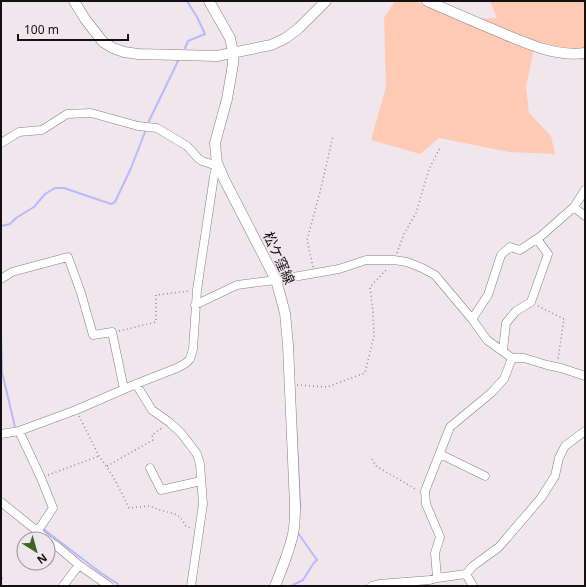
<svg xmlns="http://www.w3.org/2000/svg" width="586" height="587" font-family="'Noto Sans','Noto Sans JP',sans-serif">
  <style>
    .green { fill: #ffcab4 }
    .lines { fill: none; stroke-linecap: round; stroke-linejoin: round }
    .stream { stroke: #b6b9ff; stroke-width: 2 }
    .minor-casing { stroke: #877d83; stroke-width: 9 }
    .tertiary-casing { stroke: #877d83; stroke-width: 11 }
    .path { stroke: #90898d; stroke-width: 1.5; stroke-dasharray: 1 3; stroke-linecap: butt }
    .minor { stroke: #fff; stroke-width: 8 }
    .tertiary { stroke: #fff; stroke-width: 10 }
    .labels { text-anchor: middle; stroke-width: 3; stroke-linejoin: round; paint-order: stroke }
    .street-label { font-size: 14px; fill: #131012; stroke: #f1e6ec }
  </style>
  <rect width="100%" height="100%" fill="#f1e6ec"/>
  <!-- green -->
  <path class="green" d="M395,1H414L466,19L497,18L490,1H585V61L534,48L526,87L529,113L551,136L555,154L509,152L439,138L420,154L371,140L386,87L384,18Z"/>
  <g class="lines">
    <!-- stream -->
    <path class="stream" d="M185,48L188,41L205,34L197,17L187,1
      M149,121L178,61
      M1,226L10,224L16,218L34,207L45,194L55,188H64L111,204L115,202L131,168L145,132
      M1,334L2,372L15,427
      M296,424L300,503V509
      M42,528L101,573L118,584
      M291,586L303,580L313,564L317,560L298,533V532"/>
    <defs>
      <path id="minor" d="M1,143L19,132L42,130L67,114L91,113L138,126L157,128L187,146L198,158L202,161L211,164L217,163L214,176L197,290L193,349L190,359L186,363L177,368L136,384L76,410L19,431L1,434
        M574,207L585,216
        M1,279L12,272L68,257L81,293L93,335L112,332L124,389
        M195,305L237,285L276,280L339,269L366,260H394L407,262L422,268L435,275L472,319L487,340L512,358H524L547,365L561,368L585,376
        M472,319L488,295L501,255L510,247L520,250L541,236L574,207L585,190
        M503,350L506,323L516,311L531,302L548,254L537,239
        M136,384L152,410L169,422L181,433L197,454L200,464L203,504L191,586
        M19,431L41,478L53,508L37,532
        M440,454L485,476
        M150,468L161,490L201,481
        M1,502L47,539
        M48,540L59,548L79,565L109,586
        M466,574L473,586
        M437,578L435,553L440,537L426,504L425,491L450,427L491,393L504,379L512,358
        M63,586L79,565
        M372,586L379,584L430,580L437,578L466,574L473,566L499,547L541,498L555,476L559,458L565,446L585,431"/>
      <path id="tertiary" d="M74,1L85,19L103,42L113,48L124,52L138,54L217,56L271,45L286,38L299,28L326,1
        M209,1L230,38L233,52V64L227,99L215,143L216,154L217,163L225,181L276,280L285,313L288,345L295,506C295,515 295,525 293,534C289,552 282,569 275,586
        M427,1C450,11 473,21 497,31C526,43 554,57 585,53"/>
    </defs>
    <!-- minor casing -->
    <use href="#minor" class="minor-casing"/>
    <!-- tertiary casing -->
    <use href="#tertiary" class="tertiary-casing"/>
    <!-- path -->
    <path class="path" d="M397,253L404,234L416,213L429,169L440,148
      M313,267L307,240L320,192L333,136
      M538,306L564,319L558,359
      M119,331L156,322V295L189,291
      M297,385L327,387L365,373L374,336L373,312L370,287L388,268
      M79,416L99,456L109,470L115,480L129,508L149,506L160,510L175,514L180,517L186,526L192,529
      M372,459L376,466L417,490
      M107,466L153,440L152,435L163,427
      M48,475L99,456
      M1,575L3,577L1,580"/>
    <!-- minor -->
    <use href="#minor" class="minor"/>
    <!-- tertiary -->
    <use href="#tertiary" class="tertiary"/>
  </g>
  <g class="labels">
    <!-- street labels -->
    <g class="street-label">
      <text transform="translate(279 258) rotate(66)" y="5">松ケ窪線</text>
    </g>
  </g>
  <!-- border -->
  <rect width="586" height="587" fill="none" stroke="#131012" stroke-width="4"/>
  <!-- north arrow -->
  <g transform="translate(36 551) rotate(143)"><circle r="19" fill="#f1e6ec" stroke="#989095"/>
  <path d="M0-3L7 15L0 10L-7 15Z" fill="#3c6521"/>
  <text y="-6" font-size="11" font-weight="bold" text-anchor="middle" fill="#131012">N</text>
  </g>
  <!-- scale -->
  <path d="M18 34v6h110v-6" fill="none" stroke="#131012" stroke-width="2"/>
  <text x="24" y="34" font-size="12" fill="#131012" stroke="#f1e6ec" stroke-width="3" paint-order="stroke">100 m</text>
</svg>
